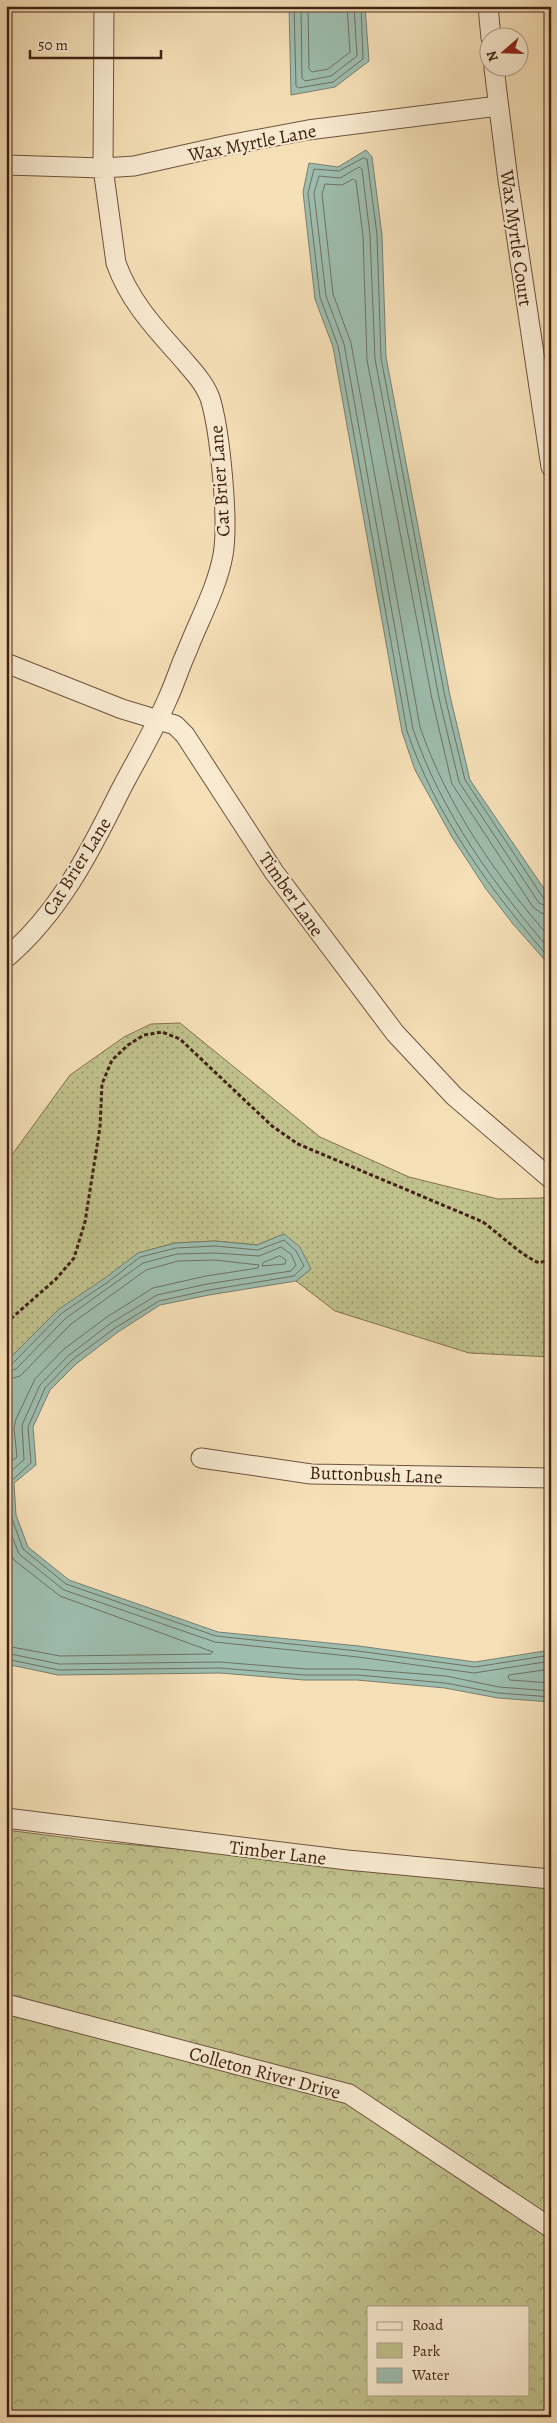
<svg xmlns="http://www.w3.org/2000/svg" width="557" height="2423" font-family="Alegreya,serif">
  <style>
    .green { fill: url(#green-dots); stroke: #817250 }
    .forest { fill: url(#forest-crowns); stroke: #817250; fill-rule: evenodd }
    .water { fill: #9dbdae; stroke: #797f70 }
    .lines { fill: none; stroke-linecap: round; stroke-linejoin: round }
    .shore { stroke: #707061; stroke-width: 1 }
    .street-casing { stroke: #6f523d; stroke-width: 21 }
    .path { stroke: #422214; stroke-width: 3; stroke-dasharray: 4 2.5; stroke-linecap: butt }
    .street { stroke: #f9ebd1; stroke-width: 19 }
    .labels { text-anchor: middle; stroke-width: 4; stroke-linejoin: round; paint-order: stroke }
    .street-label { font-size: 19px; fill: #422214; stroke: #f9ebd1 }
  </style>
  <defs>
    <pattern id="green-dots" width="8" height="8" patternUnits="userSpaceOnUse" patternTransform="scale(1.25)"><rect width="8" height="8" fill="#c0c18c"/><path d="M2 2h.1M6 6h.1" fill="none" stroke="#9e9c71" stroke-width="1.8" stroke-linecap="round"/></pattern>
    <pattern id="forest-crowns" width="20" height="18" patternUnits="userSpaceOnUse" patternTransform="scale(1.25)"><rect width="20" height="18" fill="#c0c18c"/><path d="M2 6a3 3 0 1 1 6 0M12 15a3 3 0 1 1 6 0" fill="none" stroke="#9e9c71"/></pattern>
  </defs>
  <rect width="100%" height="100%" fill="#f6e0b8"/>
  <filter id="stains"><feTurbulence type="fractalNoise" baseFrequency=".004" numOctaves="4"/><feColorMatrix values="0 0 0 0 .2 0 0 0 0 .09 0 0 0 0 .02 0 0 0 .5 -.17"/></filter>
  <radialGradient id="worn" r=".72"><stop offset=".6" stop-color="#630" stop-opacity="0"/><stop offset="1" stop-color="#630" stop-opacity=".3"/></radialGradient>
  <!-- green -->
  <path class="green" d="M180,1023L320,1137L409,1177L498,1199L542,1198L551,1194V1357L469,1353L335,1311L296,1281L311,1269L284,1234L257,1245L215,1241L175,1243L138,1253L6,1362V1163L70,1075L124,1037L151,1024Z"/>
  <!-- forest -->
  <path class="forest" d="M6,1830L101,1842L551,1883V2417H6ZM368,2307H528V2394H368Z"/>
  <!-- water -->
  <path class="water" d="M289,6H365L369,61L335,87L291,95Z
    M366,150L372,157L382,235L386,357L450,696L470,780L551,899V967L513,924L486,889L452,837L415,770L402,732L333,347L315,299L303,192L309,163L338,167Z
    M284,1234L300,1247L311,1269L296,1281L209,1295L160,1305L118,1332L76,1364L50,1390L33,1427L36,1465L14,1483L16,1515L28,1547L69,1580L218,1632L359,1646L475,1662L551,1650V1702L498,1698L445,1688L357,1680H304L220,1673L58,1675L6,1664V1362L59,1309L105,1278L138,1253L175,1243L215,1241L257,1245Z"/>
  <g class="lines">
    <!-- shore -->
    <path class="shore" d="M294,6L296,86L298,88L333,82L363,59L361,6
      M301,6L302,78L305,81L331,76L357,56L354,6
      M308,6L309,69L312,72L328,69L350,52L347,6
      M551,901L544,899L465,780L445,697L381,358L377,235L367,159L363,158L339,171L314,169L308,193L320,297L338,346L407,731C436,817 492,892 551,960
      M551,908L539,903L459,782L439,698L375,359L370,235L362,169L359,167L340,178L319,176L314,193L326,296L344,344L413,729C441,812 494,885 551,951
      M551,915L541,913L533,907L452,784L432,699L367,360L363,236L356,181L353,179L342,185L325,184L322,194L333,294L351,343L420,727C447,806 497,877 551,939
      M280,1256L286,1260L285,1264L262,1266L263,1263Z
      M6,1366L12,1364L62,1313L108,1282L140,1257L176,1248L215,1246L258,1250L284,1240L296,1251L304,1266L294,1276L209,1290L159,1301L115,1328L72,1360L45,1388L28,1427L31,1463L9,1483L11,1516L23,1549L66,1584L216,1636L358,1651L475,1667L551,1655
      M6,1372L16,1369L66,1318L143,1263L177,1254L215,1253L259,1256L281,1247L291,1254L296,1265L291,1271L207,1284L157,1295L111,1323L68,1356L40,1385L22,1425L24,1460L6,1475
      M6,1380L20,1376L71,1324L146,1270L178,1261L215,1260L259,1265L258,1268L206,1276L153,1288L107,1317L64,1349L35,1379L16,1419L14,1428L17,1457L6,1465
      M6,1521L19,1554L64,1590L215,1642L358,1657L474,1673L551,1661
      M6,1543L14,1560L60,1596L213,1652L211,1654L60,1656L6,1646
      M6,1653L59,1664L220,1662L305,1669H358L446,1676L499,1687L551,1691
      M6,1659L59,1670L220,1668L304,1675H358L445,1683L498,1693L551,1697
      M551,1669L509,1675L508,1678L510,1680L551,1683"/>
    <defs>
      <path id="street" d="M488,6L491,38
        M494,68L508,180L551,467
        M6,165L103,168L134,166L228,145L308,130L498,106
        M6,663L122,709L175,725L185,735L274,872L395,1033L454,1096L551,1179
        M6,958C58,914 89,854 119,793C135,762 154,731 168,698C175,683 180,666 187,651C199,620 217,588 223,555C229,522 220,430 210,398C204,382 191,369 180,356C154,327 129,300 116,263L103,168L104,6
        M201,1458L311,1474L551,1478
        M6,1818L347,1860L551,1879
        M6,2004L349,2094L551,2228"/>
    </defs>
    <!-- street casing -->
    <use href="#street" class="street-casing"/>
    <!-- path -->
    <path class="path" d="M6,1323L56,1279L74,1258L85,1222L100,1127L102,1084L112,1060L128,1045L144,1035L162,1032L180,1039L272,1126L298,1144L483,1222C502,1236 518,1253 539,1263L551,1259"/>
    <!-- street -->
    <use href="#street" class="street"/>
  </g>
  <g class="labels">
    <!-- street labels -->
    <g class="street-label">
      <text transform="translate(252 142) rotate(-11)" y="7">Wax Myrtle Lane</text>
      <text transform="translate(517 238) rotate(82)" y="7">Wax Myrtle Court</text>
      <text transform="translate(219 481) rotate(-94)" y="7">Cat Brier Lane</text>
      <text transform="translate(76 866) rotate(-58)" y="7">Cat Brier Lane</text>
      <text transform="translate(292 894) rotate(55)" y="7">Timber Lane</text>
      <text transform="translate(376 1474) rotate(2)" y="7">Buttonbush Lane</text>
      <text transform="translate(278 1852) rotate(7)" y="7">Timber Lane</text>
      <text transform="translate(265 2072) rotate(15)" y="7">Colleton River Drive</text>
    </g>
  </g>
  <!-- margin -->
  <rect width="557" height="2423" fill="none" stroke="#f6e0b8" stroke-width="25"/>
  <rect x="8" y="8" width="542" height="2408" fill="none" stroke="#422214" stroke-width="2.5"/>
  <rect x="12" y="12" width="532" height="2398" fill="none" stroke="#422214"/>
  <!-- legend -->
  <rect x="367" y="2306" width="162" height="90" fill="#f9ebd1" stroke="#b09b85"/>
  <rect x="377" y="2322" width="25" height="8" fill="#f9ebd1" stroke="#b09b85"/>
  <text x="412" y="2330" font-size="15" fill="#422214">Road</text>
  <rect x="377" y="2343" width="25" height="15" fill="#c0c18c" stroke="#b09b85"/>
  <text x="412" y="2356" font-size="15" fill="#422214">Park</text>
  <rect x="377" y="2368" width="25" height="15" fill="#9dbdae" stroke="#b09b85"/>
  <text x="412" y="2380" font-size="15" fill="#422214">Water</text>
  <!-- north arrow -->
  <g transform="translate(504 52) rotate(250)"><circle r="24" fill="#f9ebd1" stroke="#b09b85"/>
  <path d="M0-4L9 19L0 12L-9 19Z" fill="#8f2418"/>
  <text y="-8" font-size="14" font-weight="bold" text-anchor="middle" fill="#422214">N</text>
  </g>
  <!-- scale -->
  <path d="M30 50v8h131v-8" fill="none" stroke="#422214" stroke-width="2.5"/>
  <text x="38" y="50" font-size="15" fill="#422214" stroke="#f9ebd1" stroke-width="4" paint-order="stroke">50 m</text>
  <rect width="100%" height="100%" filter="url(#stains)"/>
  <rect width="100%" height="100%" fill="url(#worn)"/>
</svg>
